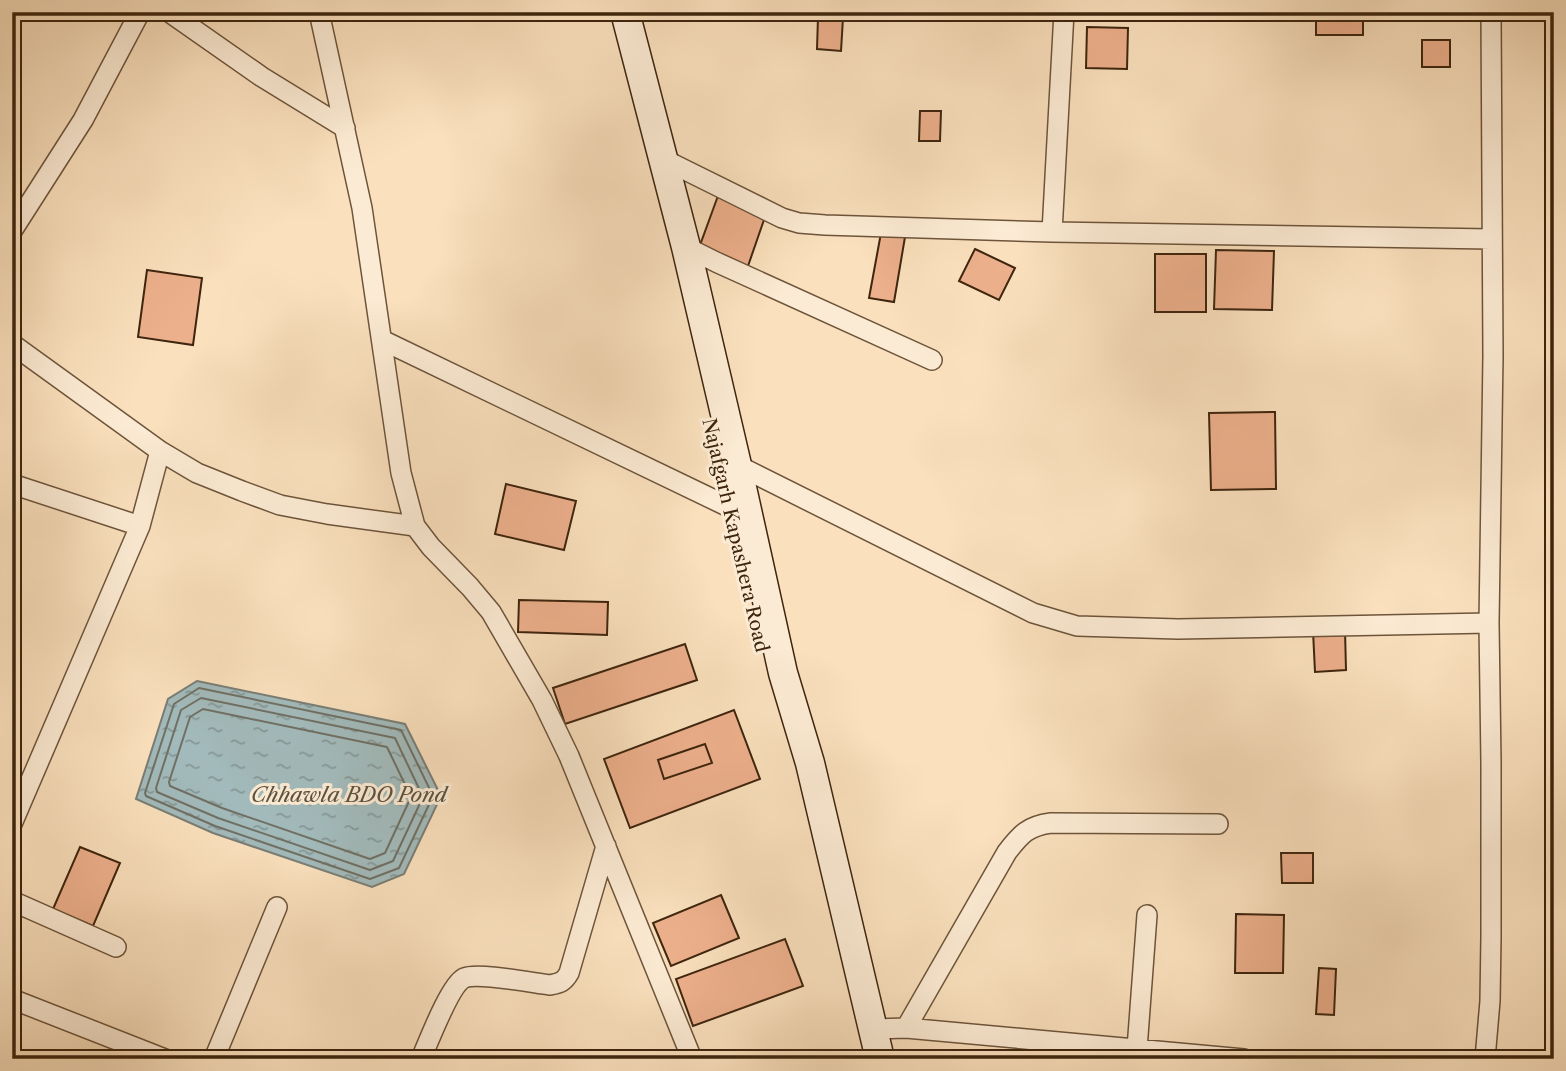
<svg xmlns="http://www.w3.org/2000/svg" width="1566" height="1071" font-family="'Libre Caslon Text',serif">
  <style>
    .water { fill: url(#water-ripples); stroke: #7a7e76; stroke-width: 2 }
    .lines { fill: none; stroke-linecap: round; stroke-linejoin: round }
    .shore { stroke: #707064; stroke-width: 2 }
    .building { fill: #edb08c; stroke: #3e250e; stroke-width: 2 }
    .street-casing { stroke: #6d543a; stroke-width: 22 }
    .secondary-casing { stroke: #3e250e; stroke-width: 31 }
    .street { stroke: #fcebd4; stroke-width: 19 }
    .secondary { stroke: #fcebd4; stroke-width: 28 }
    .labels { text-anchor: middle; stroke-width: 6; stroke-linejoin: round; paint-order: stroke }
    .street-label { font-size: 19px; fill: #3e250e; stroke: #fcebd4 }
    .water-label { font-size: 21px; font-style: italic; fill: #5c5242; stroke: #fcebd4 }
  </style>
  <defs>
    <pattern id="water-ripples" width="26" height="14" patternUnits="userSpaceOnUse" patternTransform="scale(1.75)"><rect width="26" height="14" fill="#a2babb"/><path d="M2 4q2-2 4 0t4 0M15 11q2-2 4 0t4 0" fill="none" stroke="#859796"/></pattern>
  </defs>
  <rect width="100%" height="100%" fill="#fae0bd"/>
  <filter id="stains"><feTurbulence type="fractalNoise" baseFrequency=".00286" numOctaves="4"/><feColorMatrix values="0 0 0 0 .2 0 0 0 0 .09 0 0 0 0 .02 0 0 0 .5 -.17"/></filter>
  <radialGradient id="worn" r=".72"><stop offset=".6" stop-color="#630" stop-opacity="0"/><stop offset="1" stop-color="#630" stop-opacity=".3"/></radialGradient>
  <!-- water -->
  <path class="water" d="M197,681L405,724L441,796L404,874L372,887L213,833L136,799L168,699Z"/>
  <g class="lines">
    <!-- shore -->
    <path class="shore" d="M199,688L401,730L433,796L399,868L370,879L215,826L146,796L145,793L174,704Z
      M201,698L395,738L423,797L393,861L370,870L218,818L157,792L156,788L181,710Z
      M203,709L387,747L411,797L385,853L370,859L222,808L170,786L169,782L190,717Z"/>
  </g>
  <!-- building -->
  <path class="building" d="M1316,12H1363V35H1316Z
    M818,17L843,18L841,51L817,49Z
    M1087,27L1128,28L1127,69L1086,68Z
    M1422,40H1450V67H1422Z
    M920,111H941L940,141H919Z
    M719,193L766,214L748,266L699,248Z
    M881,233L905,237L894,302L869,298Z
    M975,249L1015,268L999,300L959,281Z
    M1216,250L1274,251L1272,310L1214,309Z
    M1155,254H1206V312H1155Z
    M147,270L202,278L193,345L138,337Z
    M1275,412L1276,489L1211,490L1209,413Z
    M506,484L576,501L564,550L495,534Z
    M519,600L608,602L607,635L518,632Z
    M1345,630L1346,670L1315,672L1313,631Z
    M685,644L697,680L565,724L553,688Z
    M734,710L760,779L630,828L604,759Z
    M705,744L712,763L664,779L658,760Z
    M80,847L120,863L93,926L53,909Z
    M1281,853H1313V883H1282Z
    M721,895L739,938L671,966L653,923Z
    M1236,914L1284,915L1283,973H1235Z
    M785,939L803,986L693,1026L676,979Z
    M1319,968L1336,969L1334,1015L1316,1014Z"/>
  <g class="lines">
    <defs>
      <path id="street" d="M169,12L262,77L345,128
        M319,12L362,208L401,473L415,526L431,547L470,587L491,612L542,700L569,756L692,1059
        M665,160L782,218L799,223L825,225L1052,232L1491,239
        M12,231L83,120L140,12
        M1052,232L1064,12
        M686,247L716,262L932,360
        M382,340L729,507
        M12,344L160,451L197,473L242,491L280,505L327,514L415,526
        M737,465L1033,613L1077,626L1178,629L1489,623
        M12,484L140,526
        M12,824L140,526L160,451
        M12,901L116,947
        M12,999L165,1059
        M906,1028L1007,852C1021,834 1028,826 1051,823L1218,824
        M874,1029L906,1028L1244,1059
        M1137,1049L1147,915
        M214,1059L277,907
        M421,1059C428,1043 450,985 464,978C478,972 533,983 550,985C560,983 564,982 569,973L606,846
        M1485,1059L1490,1001L1491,937V763L1489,623L1493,356L1491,12"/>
      <path id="secondary" d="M625,12L686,247L737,465L783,673L810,763L880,1059"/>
    </defs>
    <!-- street casing -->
    <use href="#street" class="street-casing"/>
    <!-- secondary casing -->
    <use href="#secondary" class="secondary-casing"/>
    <!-- street -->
    <use href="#street" class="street"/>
    <!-- secondary -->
    <use href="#secondary" class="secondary"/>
  </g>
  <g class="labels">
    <!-- street labels -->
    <g class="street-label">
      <text transform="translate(736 535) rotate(77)" y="7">Najafgarh Kapashera Road</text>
    </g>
    <!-- water labels -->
    <g class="water-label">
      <text x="349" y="802">Chhawla BDO Pond</text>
    </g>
  </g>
  <!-- margin -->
  <rect width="1566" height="1071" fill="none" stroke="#fae0bd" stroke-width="42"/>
  <rect x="14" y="14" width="1538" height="1043" fill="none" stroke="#3e250e" stroke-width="3.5"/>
  <rect x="21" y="21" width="1524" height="1029" fill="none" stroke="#3e250e" stroke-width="2"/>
  <rect width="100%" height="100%" filter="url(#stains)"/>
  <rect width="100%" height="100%" fill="url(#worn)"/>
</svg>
